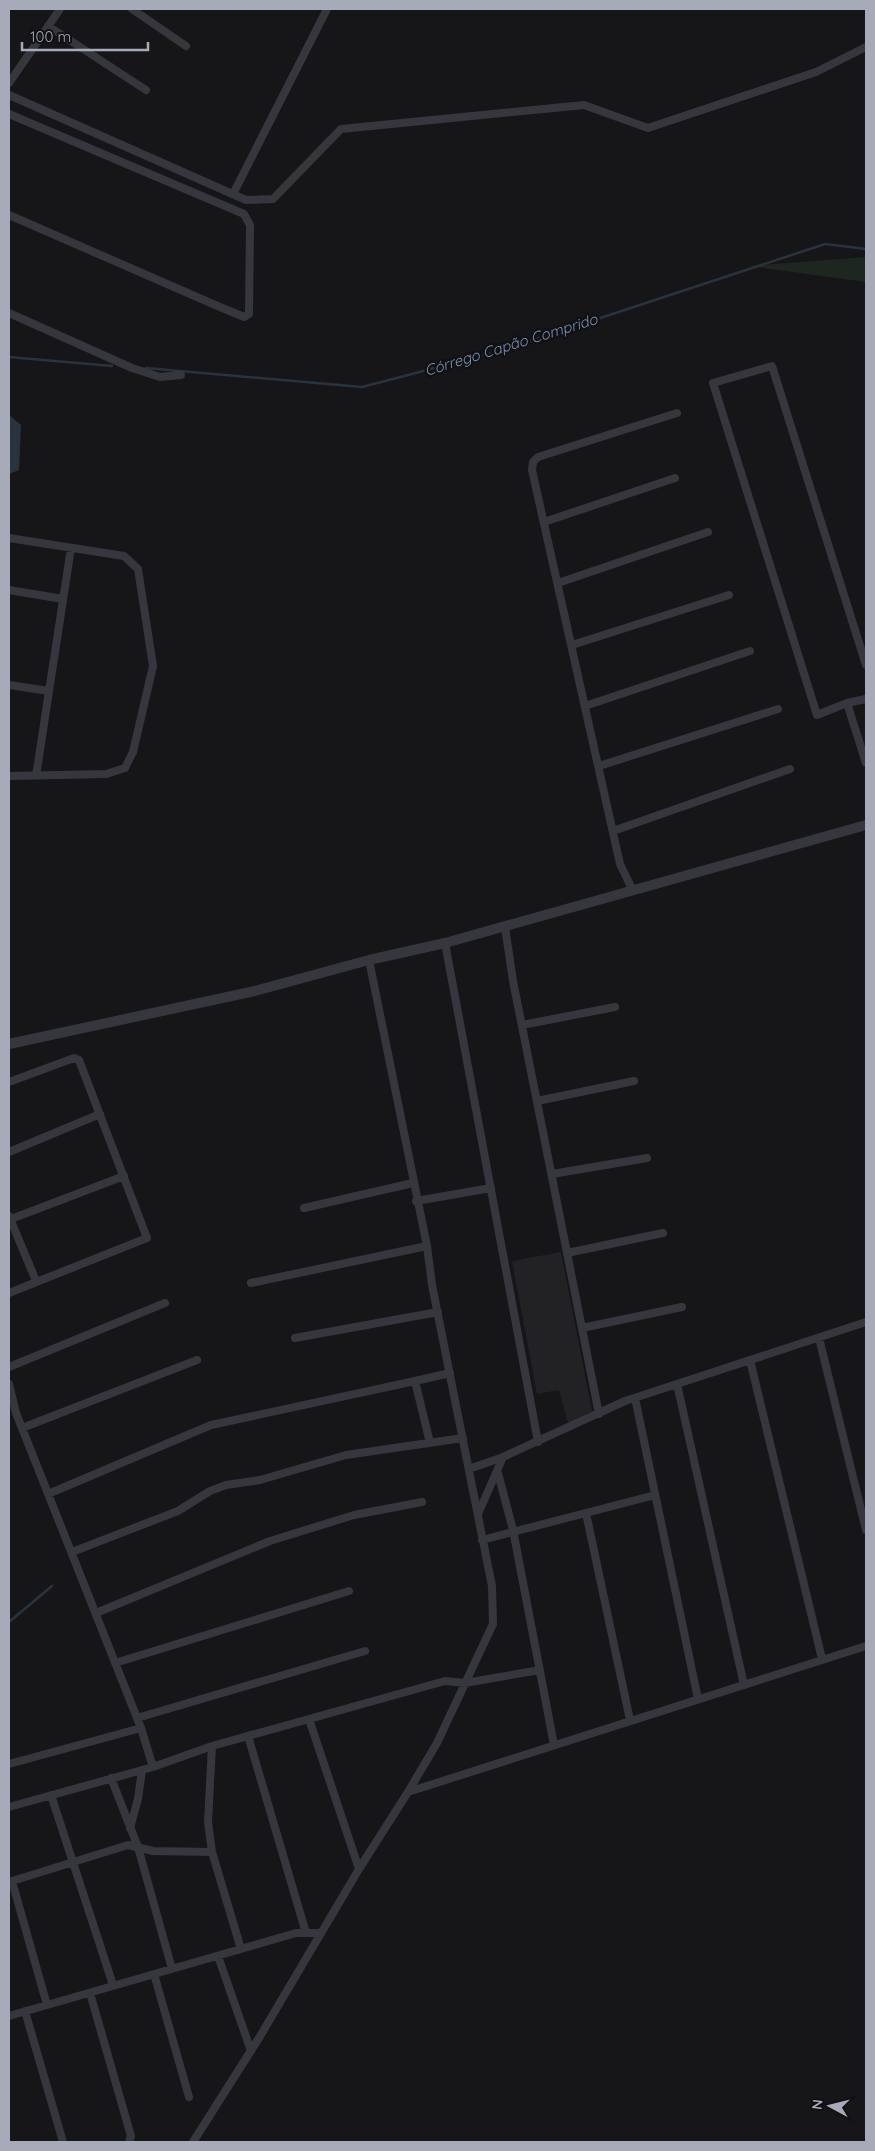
<svg xmlns="http://www.w3.org/2000/svg" width="875" height="2151" font-family="Quicksand,sans-serif">
  <style>
    .built { fill: #222225 }
    .green { fill: #1d2720 }
    .water { fill: #2a333d }
    .lines { fill: none; stroke-linecap: round; stroke-linejoin: round }
    .stream { stroke: #2a333d; stroke-width: 2.5 }
    .minor { stroke: #36373d; stroke-width: 8 }
    .tertiary { stroke: #36373d; stroke-width: 10 }
    .labels { text-anchor: middle; stroke-width: 5; stroke-linejoin: round; paint-order: stroke }
    .water-label { font-size: 15px; font-style: italic; fill: #7a93b8; stroke: #111113 }
  </style>
  <rect width="100%" height="100%" fill="#161618"/>
  <!-- built -->
  <path class="built" d="M561,1252L592,1411L568,1423L559,1390L537,1394L512,1261Z"/>
  <!-- green -->
  <path class="green" d="M866,257V282L749,266Z"/>
  <!-- water -->
  <path class="water" d="M9,415L21,425L19,470L9,474Z"/>
  <g class="lines">
    <!-- stream -->
    <path class="stream" d="M9,357L112,366
      M146,368L362,387L500,351L825,244L866,249
      M9,1622L52,1586"/>
    <!-- minor -->
    <path class="minor" d="M132,9L186,46
      M48,26L146,90
      M9,83L60,9
      M9,95L246,200L273,199L341,129L584,105L648,128L816,72L866,47
      M9,114L244,214L250,225L249,314L244,317L213,304L9,215
      M233,194L327,9
      M9,313L132,368L160,377L181,375
      M544,522L675,478
      M9,538L124,556L138,569L153,666L133,752L125,768L106,774L9,776
      M558,583L708,532
      M9,590L63,599
      M572,645L729,595
      M866,665L772,366L713,383L817,715L847,703L866,699
      M9,685L49,691
      M847,703L866,763
      M585,706L750,651
      M599,766L778,709
      M36,776L71,548
      M613,831L790,769
      M633,891L620,864L532,470L533,462L538,457L677,413
      M505,927L513,981L599,1414
      M445,943L538,1442
      M369,960L427,1246L432,1285L492,1586L493,1624L437,1743L408,1792
      M522,1025L615,1007
      M9,1082L74,1058L79,1060L147,1238L9,1293
      M537,1101L634,1081
      M9,1152L100,1114
      M552,1174L647,1158
      M416,1201L491,1188
      M304,1208L413,1183
      M9,1216L36,1281
      M11,1219L124,1176
      M567,1253L663,1233
      M251,1283L427,1246
      M582,1328L682,1307
      M295,1338L438,1312
      M819,1338L866,1530
      M750,1360L822,1659
      M9,1367L165,1303
      M415,1381L450,1373
      M9,1384L16,1413L141,1728L153,1767L9,1807
      M677,1384L744,1685
      M635,1398L698,1699
      M22,1428L197,1360
      M469,1469L503,1457L625,1401L866,1322
      M498,1473L513,1530L554,1745
      M48,1494L211,1425L415,1381L430,1443
      M586,1513L630,1720
      M478,1514L503,1457
      M482,1540L655,1495
      M72,1552L178,1511L210,1491L226,1485L260,1480L346,1455L463,1438
      M96,1613L270,1541L354,1515L422,1502
      M115,1663L349,1591
      M137,1718L365,1651
      M309,1719L359,1869
      M248,1736L306,1933
      M212,1746L208,1822L212,1852L241,1949
      M9,1764L141,1728
      M153,1767L212,1746L445,1681L465,1683L540,1670
      M111,1778L138,1847L172,1969
      M51,1795L113,1985
      M130,1828L138,1799L142,1770
      M12,1881L47,2005
      M9,1882L128,1845L153,1851L212,1852
      M218,1956L251,2051
      M154,1974L189,2097
      M90,1993L131,2136L129,2142
      M25,2011L63,2142
      M9,2016L296,1933H320
      M193,2142L259,2038L359,1869L408,1792L866,1646"/>
    <!-- tertiary -->
    <path class="tertiary" d="M9,1044L255,991L369,960L445,943L866,825"/>
  </g>
  <g class="labels">
    <!-- water labels -->
    <g class="water-label">
      <text transform="translate(511 345) rotate(-17)" y="5">Córrego Capão Comprido</text>
    </g>
  </g>
  <!-- border -->
  <rect width="875" height="2151" fill="none" stroke="#a6aab9" stroke-width="20"/>
  <!-- north arrow -->
  <g transform="translate(830 2106) rotate(277)" stroke="#111113" stroke-width="4" paint-order="stroke">
  <path d="M0-4L9 19L0 12L-9 19Z" fill="#a6aab9"/>
  <text y="-8" font-size="14" font-weight="bold" text-anchor="middle" fill="#a6aab9">N</text>
  </g>
  <!-- scale -->
  <path d="M22 42v8h126v-8" fill="none" stroke="#a6aab9" stroke-width="2.5"/>
  <text x="30" y="42" font-size="15" fill="#a6aab9" stroke="#111113" stroke-width="4" paint-order="stroke">100 m</text>
</svg>
